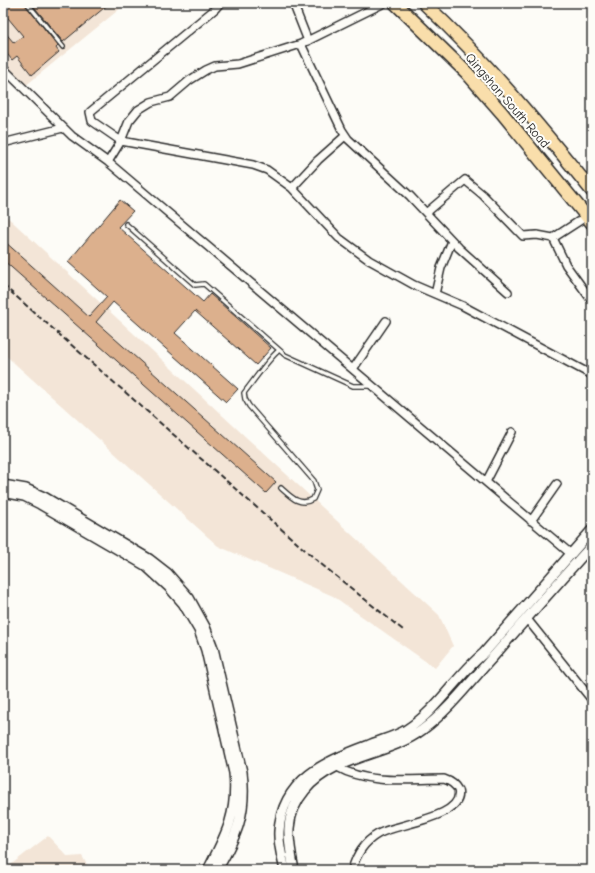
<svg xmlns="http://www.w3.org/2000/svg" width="595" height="873" font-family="'Comic Neue',sans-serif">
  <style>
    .built { fill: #f3e5d7 }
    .building { fill: #dcb08d; stroke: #2b2b2b }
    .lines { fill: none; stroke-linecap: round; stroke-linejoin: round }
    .service-casing { stroke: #2b2b2b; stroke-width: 6 }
    .minor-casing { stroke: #2b2b2b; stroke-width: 10 }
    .tertiary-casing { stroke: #2b2b2b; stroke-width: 12 }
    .primary-casing { stroke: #2b2b2b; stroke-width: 15 }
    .service { stroke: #fdfcf7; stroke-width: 3.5 }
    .minor { stroke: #fdfcf7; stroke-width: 7 }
    .tertiary { stroke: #fdfcf7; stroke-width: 9 }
    .primary { stroke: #f9deab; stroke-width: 12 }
    .rail { stroke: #2b2b2b; stroke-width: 2; stroke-dasharray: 6 3; stroke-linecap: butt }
    .labels { text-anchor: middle; stroke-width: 4; stroke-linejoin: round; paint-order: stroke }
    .street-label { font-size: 13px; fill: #2b2b2b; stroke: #fdfcf7 }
  </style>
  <rect width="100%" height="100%" fill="#fdfcf7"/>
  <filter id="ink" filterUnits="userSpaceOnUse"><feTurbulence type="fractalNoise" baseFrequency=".025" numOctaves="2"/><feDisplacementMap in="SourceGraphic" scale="8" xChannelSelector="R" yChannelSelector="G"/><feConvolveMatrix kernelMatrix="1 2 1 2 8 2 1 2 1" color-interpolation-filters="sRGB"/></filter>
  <g filter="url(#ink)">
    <!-- built -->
    <path class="built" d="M3,3H127L25,86L3,61Z
      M3,213L439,615L453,646L435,668L333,596L218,546L3,353Z
      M48,836L68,857L82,856L90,870H4Z"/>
    <!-- building -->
    <path class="building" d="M10,3H24L58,46L56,48L59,52L32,75L17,56L12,60L3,49V30L14,43L23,36L3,12V9Z
      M31,3H110L63,42Z
      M120,200L133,211L118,227L203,302L210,294L271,348L256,365L195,311L175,333L238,389L226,402L113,302L96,322L276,482L266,493L3,260V240L89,317L107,297L68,262Z"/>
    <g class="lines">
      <defs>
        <path id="service" d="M27,3L63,47
          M126,224L195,285L204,284L285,355L353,386H370
          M279,350C265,363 256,378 244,393L245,399L249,406L314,481L317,490L313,499C300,507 291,497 281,488"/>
        <path id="minor" d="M220,3L215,9L90,112L92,121L121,141L129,121L138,110L151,102L170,97L190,80L206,70L215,66L238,64L301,44L384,3
          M293,3L308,41
          M301,44L342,130L348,139L410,196L459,248L508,292
          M3,68L72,136L108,162L571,554
          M3,143L63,128
          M108,162L121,141L253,165L267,170L292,188L339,238L369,260L414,285L463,306L592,375
          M292,188L318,160L345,136
          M426,213L465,180L483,195L523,236L537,235L553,238L587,216
          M553,238L566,265L592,301
          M435,294L441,268L452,241
          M353,369L386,321
          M486,482L512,432
          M531,521L557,484
          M527,619L592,700
          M337,767C369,785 409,779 444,779C450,781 455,784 458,790C466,818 394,824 378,834C364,842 356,855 352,870"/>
        <path id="tertiary" d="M3,485L26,489L44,497L149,559L167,573L189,598L205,627L213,648L242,772C247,813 237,835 217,870
          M3,492L24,496L40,504L145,565L169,587L183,603L199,630L206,650L234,773C238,814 226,835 208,870
          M285,870C282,857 278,844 279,831C282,780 326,761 367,746C380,740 395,737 406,730C438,710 455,677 484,653L592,530
          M294,870C288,840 283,816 305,790C334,755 387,756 422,730C449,710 470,682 492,658C525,620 559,582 592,545"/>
        <path id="primary" d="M395,3L467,73L502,113L592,223
          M424,3C486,61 539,125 592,191"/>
      </defs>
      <!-- service casing -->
      <use href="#service" class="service-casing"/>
      <!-- minor casing -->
      <use href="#minor" class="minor-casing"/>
      <!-- tertiary casing -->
      <use href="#tertiary" class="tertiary-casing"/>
      <!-- primary casing -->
      <use href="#primary" class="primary-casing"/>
      <!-- service -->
      <use href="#service" class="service"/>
      <!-- minor -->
      <use href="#minor" class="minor"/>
      <!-- tertiary -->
      <use href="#tertiary" class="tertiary"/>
      <!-- primary -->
      <use href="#primary" class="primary"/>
      <!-- rail -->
      <path class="rail" d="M3,285L321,564L403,630"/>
    </g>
  </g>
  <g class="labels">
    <!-- street labels -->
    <g class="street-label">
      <text transform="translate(508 100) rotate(49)" y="5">Qingshan South Road</text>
    </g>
  </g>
  <!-- margin -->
  <rect width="595" height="873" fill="none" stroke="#fdfcf7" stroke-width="16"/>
  <rect x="8" y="8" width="579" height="857" fill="none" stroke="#2b2b2b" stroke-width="1.5" filter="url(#ink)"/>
</svg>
